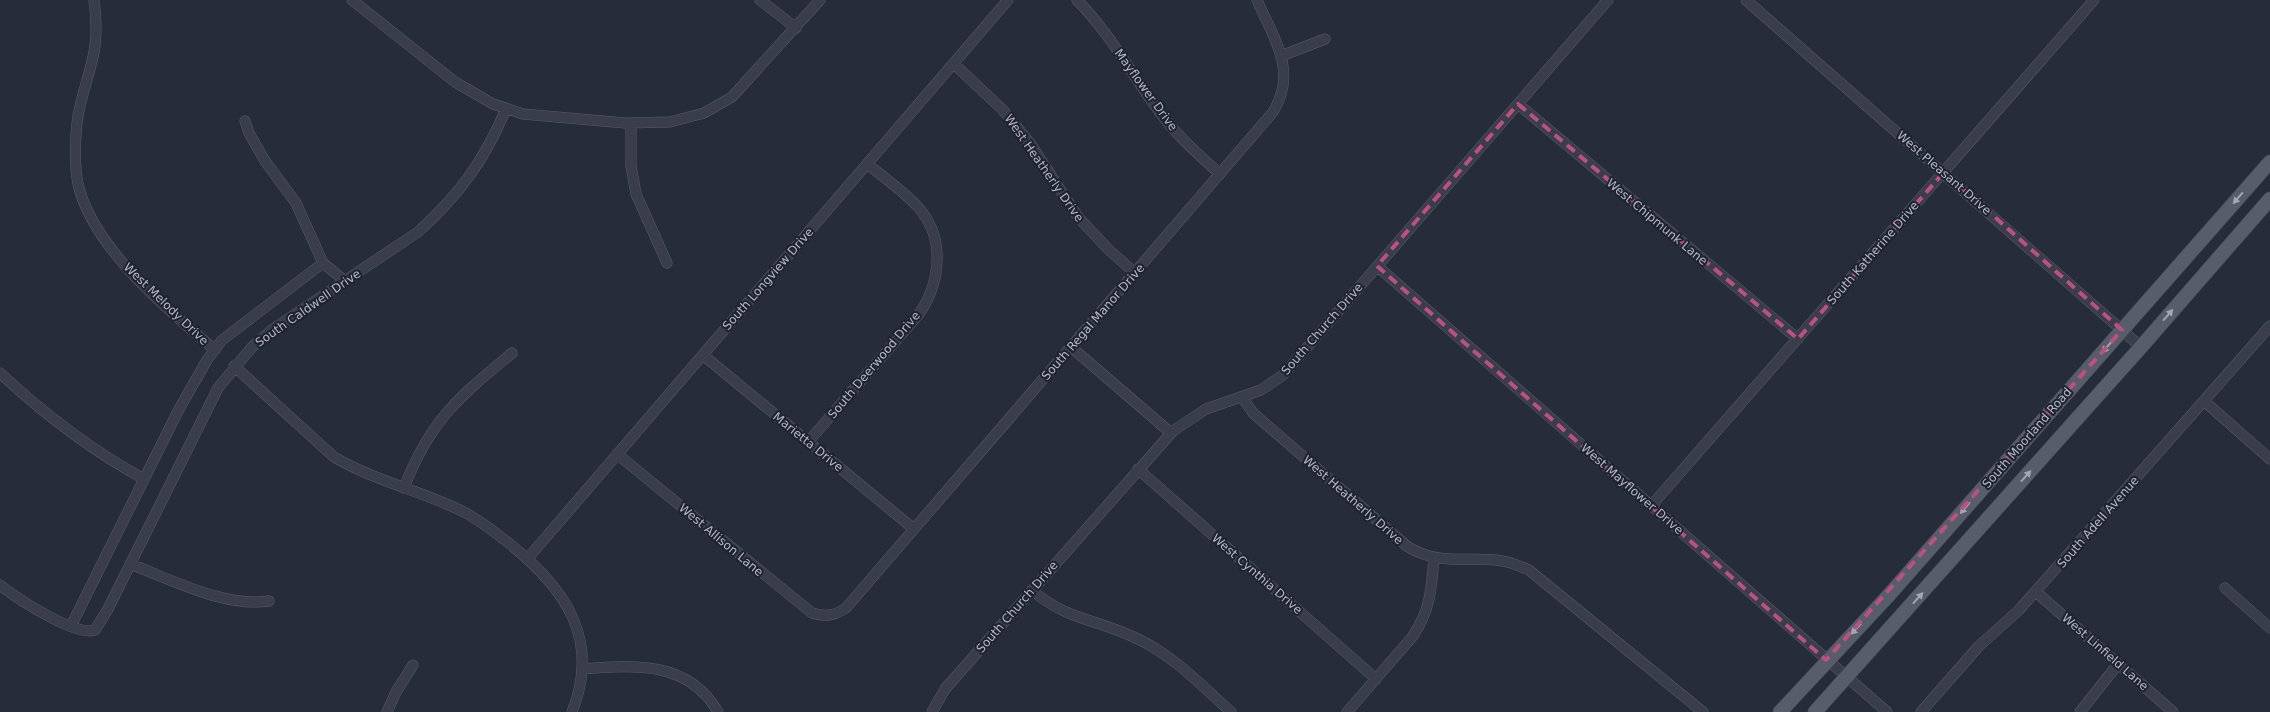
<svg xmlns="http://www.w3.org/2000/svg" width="2270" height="712" font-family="'DejaVu Sans',sans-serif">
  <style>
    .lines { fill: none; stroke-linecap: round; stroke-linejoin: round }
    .minor-casing { stroke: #585c68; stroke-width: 11 }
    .major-casing { stroke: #434753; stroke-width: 15 }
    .minor { stroke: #3a3e4b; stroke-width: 10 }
    .major { stroke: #585d6a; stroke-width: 14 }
    .oneway { fill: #a2a7b4 }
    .marked { fill: none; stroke: #bd5080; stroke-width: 4; stroke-dasharray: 10 6; stroke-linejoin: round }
    .labels { text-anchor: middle; stroke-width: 4; stroke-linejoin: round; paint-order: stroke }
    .street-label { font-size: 12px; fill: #b5b9c6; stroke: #1f232f }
  </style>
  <rect width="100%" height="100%" fill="#262c3a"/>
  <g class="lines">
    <defs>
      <path id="minor" d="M94,0C96,15 97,30 95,46C92,69 82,92 78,116C75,138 74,162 78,184C92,247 168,310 215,350
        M352,0L455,82L493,104L523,114L625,123L670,122L704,113L732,97L820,0
        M760,0L796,28
        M1077,0C1110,33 1131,74 1159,111C1176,135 1198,154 1220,174
        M1746,0L2141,347
        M1281,56L1325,39
        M954,64L1003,110L1030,143L1078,217L1109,250L1135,273
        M1518,104L1798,339
        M245,121L249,133L265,161L296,203L323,263L345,281
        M631,123V166L636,194L667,263
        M1377,266L1887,712
        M1071,347L1171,433
        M703,355L914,529
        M234,366L334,457C375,481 422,491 464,512C481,521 496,533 511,545C565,588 601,640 572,712
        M0,373C44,414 91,450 144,479
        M1242,397L1253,413L1408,547C1439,565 1463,557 1496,560C1508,561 1518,565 1529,570L1703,712
        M2204,401L2270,459
        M808,442L919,314C941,282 946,237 917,206C903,191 884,177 867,164
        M617,454L812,613C825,617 834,616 846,608L1273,112C1298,72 1274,39 1257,0
        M1138,469L1376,679
        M404,488C430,420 458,398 512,353
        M1651,506L2094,0
        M528,558L1008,0
        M130,564C171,579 224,608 269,601
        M0,585C17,598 75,637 95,630L108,609L218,388L252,347L273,329L418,232C460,194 484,161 506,109
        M2225,588L2270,628
        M1032,590C1067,621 1099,619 1138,639C1174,656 1202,686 1231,712
        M2036,592L2173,712
        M71,626L178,411L207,360L222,340L323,263
        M582,669C633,665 688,660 718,712
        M387,712L396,692L413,665
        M932,712L945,689L1173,431L1206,409L1261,390L1283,375L1608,0
        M1347,712L1413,636C1431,608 1431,590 1434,558
        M1921,712L1979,646L2019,610L2270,326
        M2080,712L2118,664"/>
      <path id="major" d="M1780,712L1889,595L2270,162
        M1815,712L2141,347L2270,199"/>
    </defs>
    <!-- minor casing -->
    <use href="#minor" class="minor-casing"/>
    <!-- major casing -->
    <use href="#major" class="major-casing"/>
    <!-- minor -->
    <use href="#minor" class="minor"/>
    <!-- major -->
    <use href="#major" class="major"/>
  </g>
  <!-- one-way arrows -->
  <defs><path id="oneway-solid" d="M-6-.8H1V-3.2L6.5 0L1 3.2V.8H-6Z" transform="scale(1.25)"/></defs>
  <g class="oneway">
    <use href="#oneway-solid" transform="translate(2238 198) rotate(131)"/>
    <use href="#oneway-solid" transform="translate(2168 315) rotate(-49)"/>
    <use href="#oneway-solid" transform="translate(2107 347) rotate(131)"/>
    <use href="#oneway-solid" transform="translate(2026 476) rotate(-48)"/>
    <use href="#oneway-solid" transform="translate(1965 508) rotate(131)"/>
    <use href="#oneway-solid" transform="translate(1918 598) rotate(-48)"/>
    <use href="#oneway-solid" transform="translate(1856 629) rotate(134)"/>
  </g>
  <!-- marked area -->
  <path class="marked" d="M1518,104L1798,339L1944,172L2122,330L1826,660L1377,266Z"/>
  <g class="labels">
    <!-- street labels -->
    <g class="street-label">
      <text transform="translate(1146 90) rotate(54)" y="4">Mayflower Drive</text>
      <text transform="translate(1044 168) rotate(55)" y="4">West Heatherly Drive</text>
      <text transform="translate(1944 173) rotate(41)" y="4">West Pleasant Drive</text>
      <text transform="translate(1657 222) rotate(40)" y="4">West Chipmunk Lane</text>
      <text transform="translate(1873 253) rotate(-49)" y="4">South Katherine Drive</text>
      <text transform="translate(768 279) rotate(-49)" y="4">South Longview Drive</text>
      <text transform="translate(166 304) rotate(44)" y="4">West Melody Drive</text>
      <text transform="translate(308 308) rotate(-35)" y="4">South Caldwell Drive</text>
      <text transform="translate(1093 322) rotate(-49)" y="4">South Regal Manor Drive</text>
      <text transform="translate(1322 329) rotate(-49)" y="4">South Church Drive</text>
      <text transform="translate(874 365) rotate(-50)" y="4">South Deerwood Drive</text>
      <text transform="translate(2027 438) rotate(-49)" y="4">South Moorland Road</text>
      <text transform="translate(808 442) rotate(39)" y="4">Marietta Drive</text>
      <text transform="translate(1632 489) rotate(41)" y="4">West Mayflower Drive</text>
      <text transform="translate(1353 500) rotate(41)" y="4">West Heatherly Drive</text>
      <text transform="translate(2098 522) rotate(-49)" y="4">South Adell Avenue</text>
      <text transform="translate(721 540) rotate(40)" y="4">West Allison Lane</text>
      <text transform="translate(1257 574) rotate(41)" y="4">West Cynthia Drive</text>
      <text transform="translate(1017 607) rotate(-49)" y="4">South Church Drive</text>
      <text transform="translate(2105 652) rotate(41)" y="4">West Linfield Lane</text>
    </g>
  </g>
</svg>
